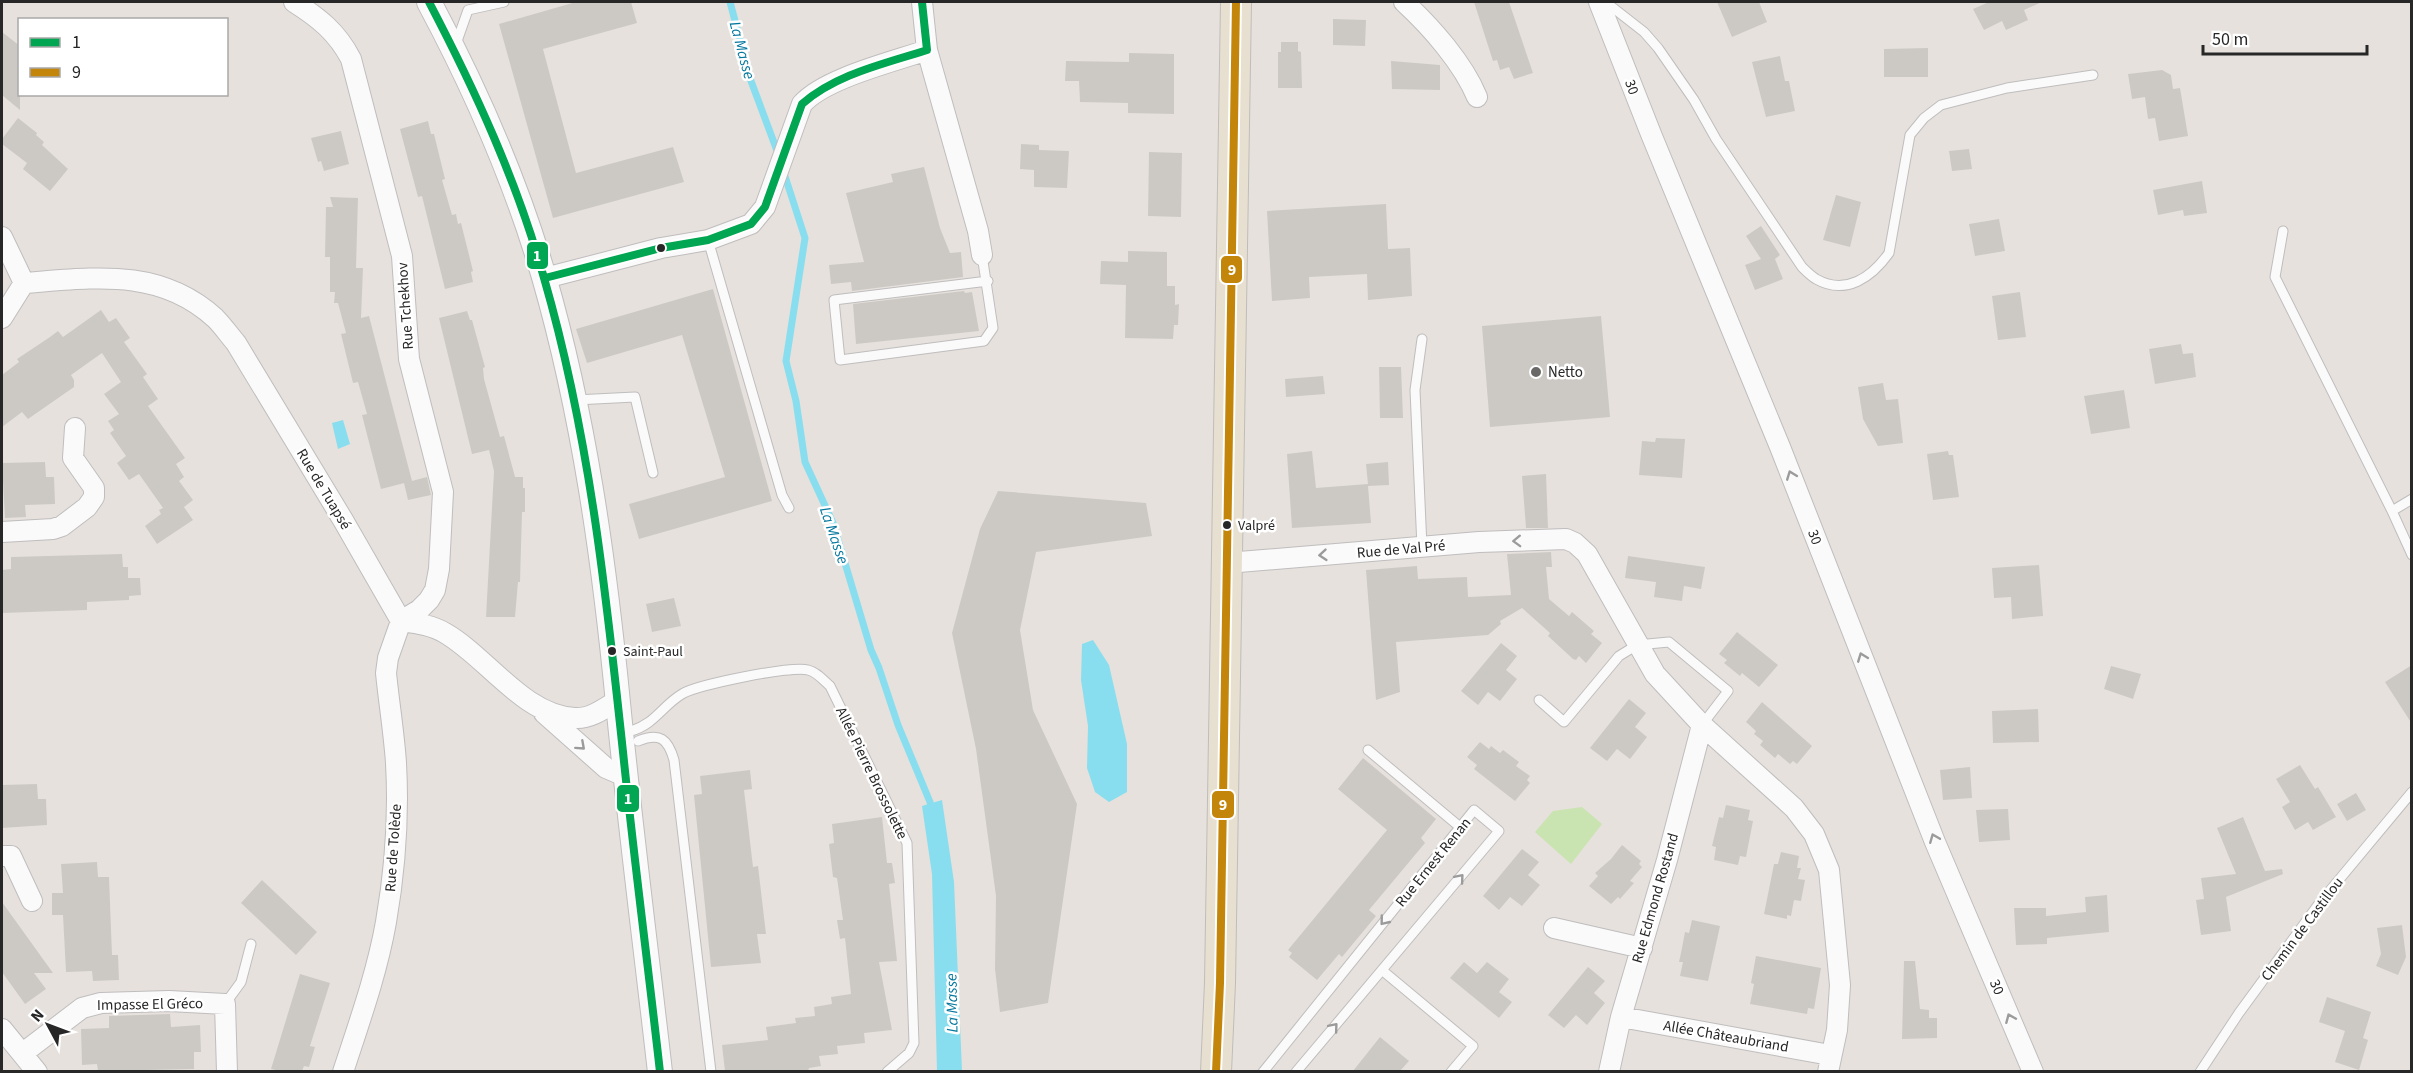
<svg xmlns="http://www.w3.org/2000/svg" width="2413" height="1073" font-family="'Source Sans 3',sans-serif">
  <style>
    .green { fill: #cae4b1 }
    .water { fill: #88deee }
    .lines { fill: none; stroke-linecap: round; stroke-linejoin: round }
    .stream { stroke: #88deee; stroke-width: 7 }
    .building { fill: #ccc9c5 }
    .service-casing { stroke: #bfbdbe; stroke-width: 11 }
    .minor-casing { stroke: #bfbdbe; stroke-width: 22 }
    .tertiary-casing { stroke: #bfbdbe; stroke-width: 26 }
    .primary-casing { stroke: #bfbdbb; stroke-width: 32 }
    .service { stroke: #fbfafa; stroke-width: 9 }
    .minor { stroke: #fbfafa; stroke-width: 20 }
    .tertiary { stroke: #fbfafa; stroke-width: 24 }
    .primary { stroke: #e7dfd0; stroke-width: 30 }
    .bus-1-casing { stroke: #fff; stroke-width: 12 }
    .bus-2-casing { stroke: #fff; stroke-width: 12 }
    .bus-1 { stroke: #00a651; stroke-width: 8 }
    .bus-2 { stroke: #c3860a; stroke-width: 8 }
    .oneway { stroke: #9c9b9b }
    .bus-dot { fill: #272727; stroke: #fff; stroke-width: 2 }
    .poi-dot { fill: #6a6866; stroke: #fff; stroke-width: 2 }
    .labels { text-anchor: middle; stroke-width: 5; stroke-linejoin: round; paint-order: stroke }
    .bus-label { font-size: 14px; fill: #272727; stroke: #fff; text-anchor: start }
    .street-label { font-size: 15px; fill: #272727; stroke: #fff }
    .poi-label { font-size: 15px; fill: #272727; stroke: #fff; text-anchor: start }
    .water-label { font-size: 16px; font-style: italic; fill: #04779e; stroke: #fff }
    .line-badge { stroke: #fff; stroke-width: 2 }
    .badge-label { font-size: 16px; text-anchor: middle; font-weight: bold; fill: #fff }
  </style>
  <rect width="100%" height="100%" fill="#e6e1dc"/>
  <!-- green -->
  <path class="green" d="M1582,807L1602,824L1571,864L1535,832L1553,811Z"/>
  <!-- water -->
  <path class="water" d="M343,420L350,444L338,449L332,423Z
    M1093,640L1109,665L1127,744V792L1109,802L1095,792L1087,768L1088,726L1081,680L1082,644Z
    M942,800L954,882L962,1071H937L932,874L922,806Z"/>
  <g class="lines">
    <!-- stream -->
    <path class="stream" d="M730,2L751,81L779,156
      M783,170L805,238L786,361L796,401L805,462L833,523L871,650L879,668L898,725L930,802L932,813"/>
  </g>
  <!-- building -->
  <path class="building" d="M576,2H631L637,23L543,49L576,173L673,147L684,182L553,218L499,24Z
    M1474,2H1509L1533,73L1514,79L1509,67L1500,70L1497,60L1493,61Z
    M1717,2H1759L1767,22L1732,37Z
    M1989,2H2042L2024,10L2028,20L2006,30L2002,21L1984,30L1973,9Z
    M1333,19L1366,20L1365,46L1333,45Z
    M2,32L20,46V110L2,95Z
    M1281,42H1298V51L1301,52L1302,88H1278V52H1281Z
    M1928,48V77H1884V49Z
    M1129,53L1174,54V114L1128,113V103L1080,102L1079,81H1065L1066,61L1129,62Z
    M1780,56L1785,81H1789L1795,111L1766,117L1752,62Z
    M1391,61L1440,65V90L1392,89Z
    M2162,70L2171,75L2173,89L2180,88L2188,136L2159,141L2155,118L2148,119L2145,97L2132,99L2128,74Z
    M18,118L37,133L36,135L44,142L42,145L68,169L50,191L23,169L27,163L2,144V139Z
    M428,121L431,134H434L445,179L442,180L452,215L456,214L458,224L461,223L473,271L471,272L473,282L445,289L422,196L418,197L400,129Z
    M341,131L349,164L324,171L321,161L318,162L311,138Z
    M1021,144L1039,145V150L1069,151L1067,188L1034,187V170L1020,169Z
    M1969,149L1972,169L1952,171L1949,151Z
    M1149,152L1182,153L1181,217L1148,216Z
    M924,167L940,228L950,253L961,252L963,277L852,291L851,282L831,284L829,265L864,262L846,193L893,182L891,174Z
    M2202,181L2207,213L2184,216L2183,210L2158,215L2153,190Z
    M1836,195L1861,202L1850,247L1823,240Z
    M330,197L358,198L356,268H363L361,318L369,316L412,481L381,489L362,415L367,414L358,382L353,383L341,334L346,333L338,303H334L335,292H330V257H325L326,207H333Z
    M1386,204L1388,249L1410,248L1412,296L1368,300L1367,274L1309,277L1310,298L1272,301L1267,211Z
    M1999,219L2005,251L1975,256L1969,224Z
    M1761,226L1780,255L1775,259L1783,279L1755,290L1745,265L1761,259L1746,236Z
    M1128,251L1167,252V286H1175V305L1179,304L1178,325H1174L1173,339L1125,338L1126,285L1100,284L1101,261L1128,262Z
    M713,289L772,501L639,539L629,504L725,477L682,335L587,363L576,329Z
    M964,291L965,293L972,292L979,331L856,344L853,304Z
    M2020,292L2026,337L1998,340L1992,296Z
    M101,310L109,322L116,318L130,338L124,342L147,374L143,377L158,399L148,406L185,458L176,464L184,477L179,481L193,500L184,507L193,520L157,544L145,526L161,514L159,510L163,508L139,474L129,480L117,463L126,456L110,433L114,430L108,421L119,414L104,394L121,382L102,353L71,375L74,380V387L28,419L22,412L2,427V375L19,362L17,359L50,337L58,331L63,337Z
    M467,311L470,320H472L485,367L483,368L484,379L500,437L504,436L515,477H523V488H525V512H522L520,582H518L515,617H486L494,471L489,450L472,454L439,318Z
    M1601,316L1610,417L1490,427L1482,326Z
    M2181,344L2183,354L2193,353L2196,377L2155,384L2149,349Z
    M1379,367H1401L1403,418H1380Z
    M1323,376L1325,394L1286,397L1285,379Z
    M1883,383L1886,400L1898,399L1903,443L1878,446L1863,419L1858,387Z
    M2124,390L2130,428L2091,434L2084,396Z
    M1656,438L1685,439L1682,478L1639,475L1642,441L1655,442Z
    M1312,451L1316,488L1368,484L1366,464L1388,462L1389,485L1368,486L1371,523L1292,528L1287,454Z
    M1948,451L1949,455H1953L1959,497L1933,500L1927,454Z
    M45,462L46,477H54L55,504L25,505L26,517L5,518L2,463Z
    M1546,474L1548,528H1526L1522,476Z
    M427,477L431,495L408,500L404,483Z
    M998,491L1146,503L1152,536L1036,552L1020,630L1033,710L1077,804L1048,1003L1000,1012L995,969L996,896L976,749L952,633L980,529Z
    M1551,552L1552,567H1546L1549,599L1569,616L1572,612L1594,631L1591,634L1602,643L1586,663L1579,656L1576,660L1573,659L1548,636L1550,633L1522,608L1500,621L1501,624L1488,635L1396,642L1400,692L1376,700L1366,570L1417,566L1418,579L1467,577L1468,597L1511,595L1507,554Z
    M122,554L123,567H128V578H140L141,595L129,596V600L87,602V610L2,613V570L11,569V557Z
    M1628,556L1705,567L1701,589L1684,586L1682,601L1654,597L1656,582L1625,578Z
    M2039,565L2043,616L2012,619L2011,597L1994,598L1992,568Z
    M674,598L681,626L652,632L646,604Z
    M1737,632L1778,665L1759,687L1742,673L1740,676L1724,663L1727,660L1719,654Z
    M1501,643L1517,656L1506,670L1517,679L1500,701L1488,692L1478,705L1461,691Z
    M2412,665V724L2385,682Z
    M2111,666L2141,674L2133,699L2104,689Z
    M1629,699L1646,713L1635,727L1647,737L1630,759L1617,749L1607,761L1590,748Z
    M1762,702L1812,746L1797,764L1793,761L1790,764L1778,754L1775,758L1760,745L1763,741L1754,734L1756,731L1746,722Z
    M2038,709L2039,742L1993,743L1992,711Z
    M1480,742L1489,749L1491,746L1500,753L1503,750L1519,762L1516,766L1530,776L1527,780L1530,783L1515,801L1474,769L1477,765L1467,757Z
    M1363,758L1436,819L1421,838L1425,843L1369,910L1376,916L1342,957L1339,954L1317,980L1289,957L1292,953L1288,950L1387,830L1338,789Z
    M2300,765L2315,789L2318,787L2336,817L2313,830L2308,822L2295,830L2282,807L2290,802L2276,779Z
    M1970,767L1972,798L1943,800L1940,770Z
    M750,770L752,789L744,790L753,867L758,866L766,934H757L761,963L711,967L694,795L702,794L700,776Z
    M37,784L38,799H46L47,825L2,828V785Z
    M2356,793L2366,810L2347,821L2337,804Z
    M1726,805L1750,810L1748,820L1753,821L1746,857L1740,856L1738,865L1714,860L1716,847L1712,846L1719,817L1723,818Z
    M2008,809L2010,840L1979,842L1976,810Z
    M882,817L887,863H892L895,883L889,884L897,961L879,962L892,1030L864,1033L865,1043L837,1046L838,1054L819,1056L821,1066L809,1068L808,1071H725L722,1045L768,1040L766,1027L796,1023L795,1018L815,1016L814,1007L832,1004L831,997L851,994L845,938L840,939L837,920H843L837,878L833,877L829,844L834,843L832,824Z
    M2243,817L2265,871L2282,869L2283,874L2226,897L2231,931L2201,935L2196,900L2204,899L2201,878L2236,874L2217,828Z
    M1622,845L1641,861L1639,864L1642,867L1630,881L1634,883L1620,899L1618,897L1611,904L1589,886L1598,876L1595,873L1611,859Z
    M1522,849L1539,862L1528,875L1540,885L1522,906L1510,897L1499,910L1483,896Z
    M1781,852L1799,856L1797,868H1801L1798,879L1805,880L1801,901L1794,900L1791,916L1787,915V919L1764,914L1774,864H1778Z
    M97,862L98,877H109L112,955H118L119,980L93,981L92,971L66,972L63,915H52V893H63L61,864Z
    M262,880L317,932L296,955L241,903Z
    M2107,895L2109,932L2047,938V944L2016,945L2014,908H2046V916L2086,912L2085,897Z
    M2,902L53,973H34L46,989L25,1004L2,972Z
    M1692,920L1720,926L1708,981L1680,976L1683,962H1679L1682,948L1685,932L1689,933Z
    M2402,925L2406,957L2398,975L2376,966L2381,954L2377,928Z
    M1756,956L1821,968L1814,1009L1808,1008L1807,1014L1750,1004L1754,984L1751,983Z
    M1904,961H1915L1920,1009L1929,1010V1018H1937V1038L1902,1039Z
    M1464,962L1477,973L1487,962L1509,979L1499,992L1512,1002L1499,1018L1450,978Z
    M1588,967L1605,981L1594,993L1605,1003L1587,1025L1576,1015L1564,1028L1548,1015Z
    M300,974L330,983L310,1046L315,1047L309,1067L304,1066L302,1071H280L271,1069Z
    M2327,997L2371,1012L2363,1038L2368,1040L2359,1070L2335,1062L2345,1031L2319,1022Z
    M170,1014L171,1027L200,1025L201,1052H194V1069L98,1071L97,1064L82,1065L81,1029L109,1028V1016Z
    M1380,1037L1409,1061L1400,1071H1353Z"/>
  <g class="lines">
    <defs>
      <path id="service" d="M1612,7L1644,32L1658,48L1694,100L1716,139L1802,267C1806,271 1811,276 1816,279C1846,296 1872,277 1889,253L1910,135L1924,118L1941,105L2007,88L2093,75
        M456,44L468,10L504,2
        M2283,231L2275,277L2392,511L2412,555
        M708,240L782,495L789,508
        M982,255L993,328L984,341L840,360L834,300L988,281
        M1422,339L1415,390L1422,547
        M575,400L635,397L653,473
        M2392,511L2412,499
        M1539,700L1564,722L1619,656L1637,645L1669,642L1728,691L1702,725
        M631,731C655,724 662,706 682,694C696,685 793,665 808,670C817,672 823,680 830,686L907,843L914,1043L909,1053L887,1072
        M638,741C660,732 668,739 674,760L711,1072
        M1368,750L1460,827
        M1383,971L1473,1046L1451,1072
        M225,1004L241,982L251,944
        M1263,1072L1474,810L1499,831L1296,1072
        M2200,1072L2239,1013L2318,905L2412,792"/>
      <path id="minor" d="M294,2C319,18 337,32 351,59L402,256L409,359L443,492L439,569L435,590L429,600L419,610L401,621L388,658L386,673C389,703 394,733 396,763C399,816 395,870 386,922C377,973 359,1023 343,1072
        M1404,2C1431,27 1463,63 1477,97
        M1599,2L1651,134L1780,447L1935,842L2033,1072
        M927,50L978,231L982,255
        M2,237L24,283
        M545,278L661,248L708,240L751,224L765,207L802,104C825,78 893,62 927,50L922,2
        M24,283C93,278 159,267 215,318C223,326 229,335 236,343L343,520L401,621C415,623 432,625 445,633C487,657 524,716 575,718C591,719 605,708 618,700
        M2,318L24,283
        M2,532L53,529L62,526L87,507L94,497V488L73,458L75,428
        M1227,563L1479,542L1566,539L1575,543L1587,554L1655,674L1702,725L1794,808L1814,834L1829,870L1840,985L1837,1030L1828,1072
        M544,713L606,768L627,777
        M2,856H11L32,901
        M1554,928L1642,948
        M1621,1017L1830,1055
        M2,1029L37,1072
        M23,1053L82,1008L101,1003L169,1001L225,1004L227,1072
        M1609,1072L1621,1017L1667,860L1702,725"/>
      <path id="tertiary" d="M429,2C476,90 516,181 544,277C584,416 604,559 618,703C630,826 646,949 660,1072"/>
      <path id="primary" d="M1216,1072L1220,983L1236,2"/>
    </defs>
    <!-- service casing -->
    <use href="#service" class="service-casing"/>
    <!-- minor casing -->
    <use href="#minor" class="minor-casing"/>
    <!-- tertiary casing -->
    <use href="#tertiary" class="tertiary-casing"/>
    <!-- primary casing -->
    <use href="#primary" class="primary-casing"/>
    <!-- service -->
    <use href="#service" class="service"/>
    <!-- minor -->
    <use href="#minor" class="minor"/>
    <!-- tertiary -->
    <use href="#tertiary" class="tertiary"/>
    <!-- primary -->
    <use href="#primary" class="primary"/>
    <defs>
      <path id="bus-1" d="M429,2C475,90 517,181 544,278C589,433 606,592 623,752C634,859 648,965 660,1072
        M545,278L661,248L708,240L751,224L765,207L802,104C836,74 884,64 927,50L922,2"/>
      <path id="bus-2" d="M1216,1072L1220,983L1236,2"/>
    </defs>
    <!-- bus-1 casing -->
    <use href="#bus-1" class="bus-1-casing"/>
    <!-- bus-2 casing -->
    <use href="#bus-2" class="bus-2-casing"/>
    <!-- bus-1 -->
    <use href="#bus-1" class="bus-1"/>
    <!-- bus-2 -->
    <use href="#bus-2" class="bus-2"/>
  </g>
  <!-- one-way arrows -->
  <defs><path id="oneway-chevron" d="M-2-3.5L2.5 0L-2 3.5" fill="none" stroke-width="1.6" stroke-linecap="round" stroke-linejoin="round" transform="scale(1.5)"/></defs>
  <g class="oneway">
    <use href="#oneway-chevron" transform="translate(1791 475) rotate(-111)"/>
    <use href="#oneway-chevron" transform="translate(1517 541) rotate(178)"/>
    <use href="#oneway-chevron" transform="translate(1323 555) rotate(175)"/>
    <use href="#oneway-chevron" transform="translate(1862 657) rotate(-111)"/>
    <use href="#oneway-chevron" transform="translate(581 746) rotate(42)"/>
    <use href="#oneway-chevron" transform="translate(1934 838) rotate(-112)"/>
    <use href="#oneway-chevron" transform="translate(1460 878) rotate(-50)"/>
    <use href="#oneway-chevron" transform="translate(1384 921) rotate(129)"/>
    <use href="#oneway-chevron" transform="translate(2010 1018) rotate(-113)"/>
    <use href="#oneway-chevron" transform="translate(1334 1027) rotate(-50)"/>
  </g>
  <!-- markers -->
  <g class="bus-dot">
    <circle cx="661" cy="248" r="5"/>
    <circle cx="1227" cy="525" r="5"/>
    <circle cx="612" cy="651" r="5"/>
  </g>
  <circle class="poi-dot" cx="1536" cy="372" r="6"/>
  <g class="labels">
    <!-- bus labels -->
    <g class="bus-label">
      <text x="1238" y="530">Valpré</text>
      <text x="623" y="656">Saint-Paul</text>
    </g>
    <!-- street labels -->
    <g class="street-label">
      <text transform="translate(1632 87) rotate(69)" y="5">30</text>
      <text transform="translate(405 306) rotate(-94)" y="5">Rue Tchekhov</text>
      <text transform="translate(324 489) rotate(59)" y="5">Rue de Tuapsé</text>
      <text transform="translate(1815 537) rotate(69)" y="5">30</text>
      <text transform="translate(1401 549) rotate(-5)" y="5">Rue de Val Pré</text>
      <text transform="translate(872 773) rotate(64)" y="5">Allée Pierre Brossolette</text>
      <text transform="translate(393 848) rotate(-86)" y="5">Rue de Tolède</text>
      <text transform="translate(1433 862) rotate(-51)" y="5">Rue Ernest Renan</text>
      <text transform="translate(1655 898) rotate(-74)" y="5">Rue Edmond Rostand</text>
      <text transform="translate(2302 929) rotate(-53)" y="5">Chemin de Castillou</text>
      <text transform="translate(1997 987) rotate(67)" y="5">30</text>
      <text transform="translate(150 1004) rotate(-1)" y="5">Impasse El Gréco</text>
      <text transform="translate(1726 1036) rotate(10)" y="5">Allée Châteaubriand</text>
    </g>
    <!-- poi labels -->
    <g class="poi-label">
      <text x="1548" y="377">Netto</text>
    </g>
    <!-- water labels -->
    <g class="water-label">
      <text transform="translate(743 50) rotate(75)" y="6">La Masse</text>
      <text transform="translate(835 535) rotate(71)" y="6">La Masse</text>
      <text transform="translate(951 1003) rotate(-91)" y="6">La Masse</text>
    </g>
  </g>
  <g class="line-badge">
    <rect x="526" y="241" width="23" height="29" rx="6" fill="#00a651"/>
    <rect x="1220" y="255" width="23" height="29" rx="6" fill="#c3860a"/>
    <rect x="616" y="784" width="24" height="29" rx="6" fill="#00a651"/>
    <rect x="1211" y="790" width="24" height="29" rx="6" fill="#c3860a"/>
  </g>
  <g class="badge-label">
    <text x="537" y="261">1</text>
    <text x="1232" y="275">9</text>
    <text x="628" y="804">1</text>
    <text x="1223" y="810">9</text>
  </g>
  <!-- border -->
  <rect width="2413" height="1073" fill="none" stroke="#272727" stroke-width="6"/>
  <!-- legend -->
  <rect x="18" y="18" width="210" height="78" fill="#ffffff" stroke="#a9a9a9" stroke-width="1.5"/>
  <rect x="30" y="38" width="30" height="9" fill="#00a651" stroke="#a9a9a9" stroke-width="1.5"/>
  <text x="72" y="48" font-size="18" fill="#272727">1</text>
  <rect x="30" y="68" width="30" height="9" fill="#c3860a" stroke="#a9a9a9" stroke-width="1.5"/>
  <text x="72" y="78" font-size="18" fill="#272727">9</text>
  <!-- north arrow -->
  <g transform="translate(48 1025) rotate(311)" stroke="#ffffff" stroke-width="4.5" paint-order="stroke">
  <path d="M0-4.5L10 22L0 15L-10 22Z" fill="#272727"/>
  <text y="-9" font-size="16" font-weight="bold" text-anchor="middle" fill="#272727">N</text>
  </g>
  <!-- scale -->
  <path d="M2203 45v9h164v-9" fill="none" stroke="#272727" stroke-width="3"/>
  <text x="2212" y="45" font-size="18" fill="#272727" stroke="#ffffff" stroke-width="4.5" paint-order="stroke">50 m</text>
</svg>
